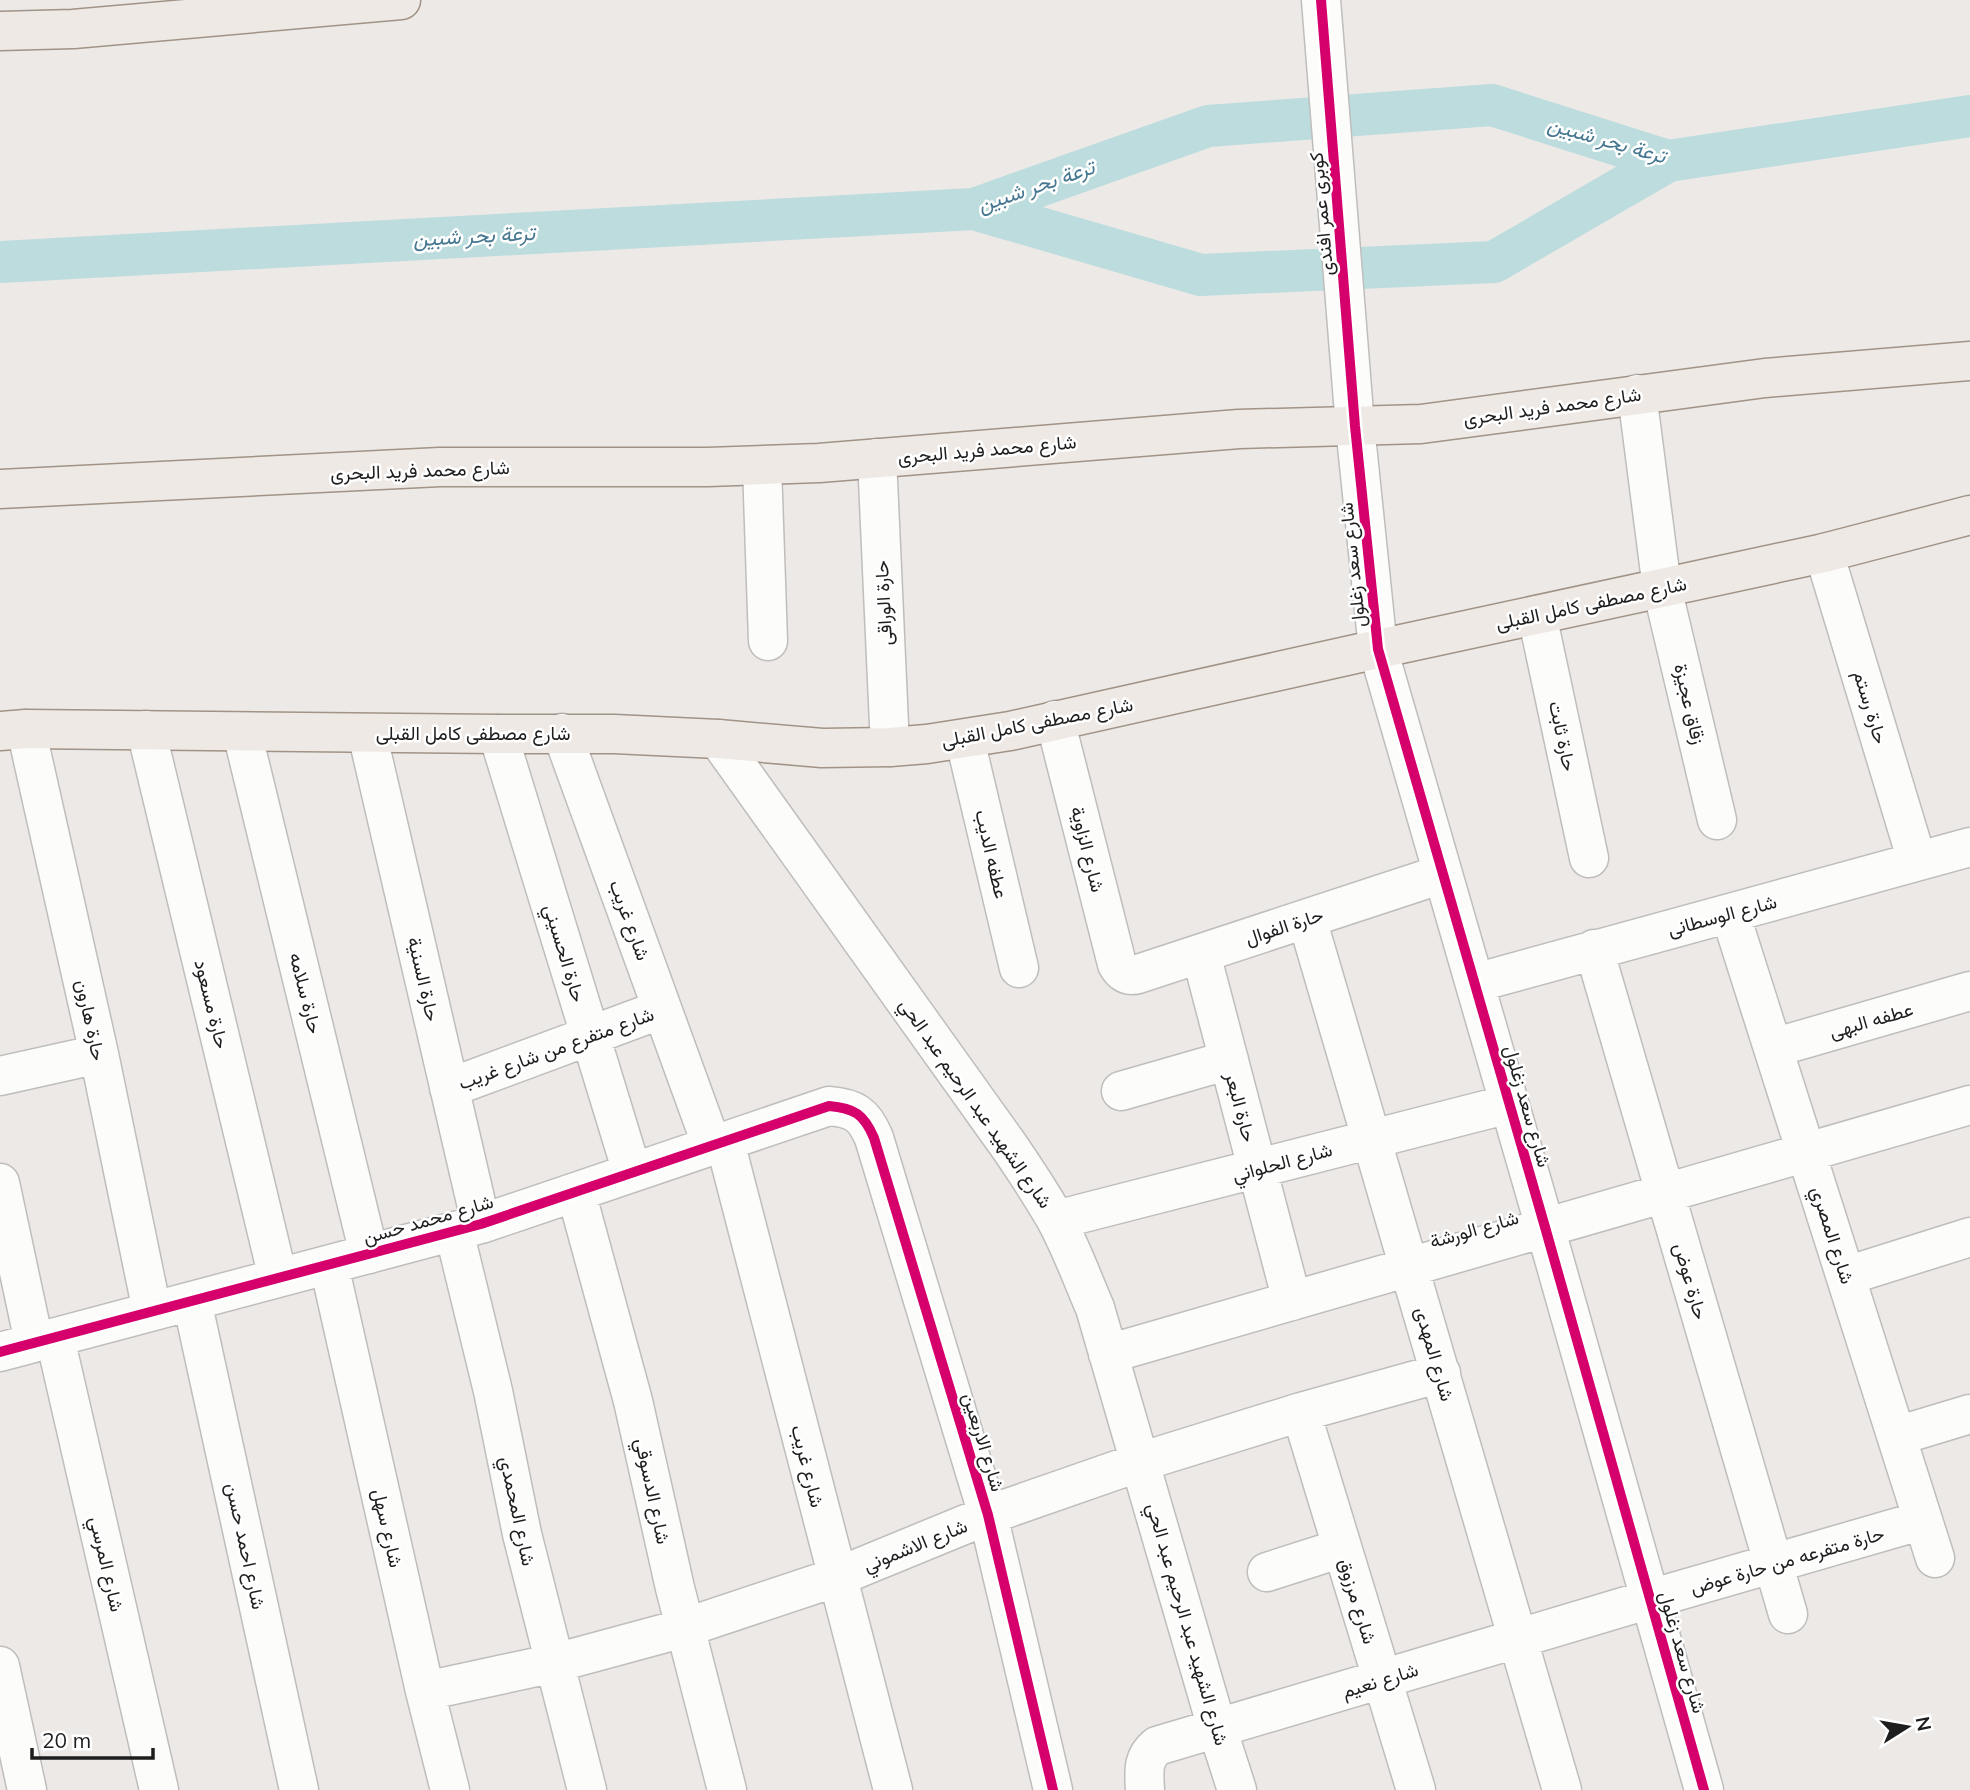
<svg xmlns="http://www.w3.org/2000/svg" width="1970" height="1790" font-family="Mulish,Vazirmatn,sans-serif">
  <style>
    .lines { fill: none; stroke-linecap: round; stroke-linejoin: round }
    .canal { stroke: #bcdcdd; stroke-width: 42 }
    .minor-casing { stroke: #bfbebd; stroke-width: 41 }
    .major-casing { stroke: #a19385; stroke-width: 41 }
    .minor { stroke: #fcfcfb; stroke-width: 38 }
    .major { stroke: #efe9e5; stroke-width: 38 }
    .cycleway-casing { stroke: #fff; stroke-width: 15 }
    .cycleway { stroke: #d6006c; stroke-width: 10 }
    .labels { text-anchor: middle; stroke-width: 5; stroke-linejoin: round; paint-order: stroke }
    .street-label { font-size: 19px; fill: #1e1e1e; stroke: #fff }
    .water-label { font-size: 21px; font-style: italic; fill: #477891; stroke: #fff }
  </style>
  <rect width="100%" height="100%" fill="#ece9e7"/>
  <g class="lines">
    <!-- canal -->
    <path class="canal" d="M974,209L1201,275L1494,262L1668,161
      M0,262L974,209L1208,126L1492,105L1668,161L1970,116"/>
    <defs>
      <path id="minor" d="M1321,0L1355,426L1378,649L1545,1227L1704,1790
        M1637,394L1662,588L1717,820
        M877,458L890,747
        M762,466L768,641
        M1824,553L1917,861
        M1537,615L1589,858
        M1055,720L1117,964C1122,973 1128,977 1138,974L1442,874
        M26,729L99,1054L152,1311
        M146,730L278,1278
        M242,732L369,1254
        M367,733L481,1224
        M562,733L712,1146
        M498,734L632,1172
        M718,739L1011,1149C1026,1171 1041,1194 1055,1218C1071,1247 1082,1278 1095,1308L1217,1728L1237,1790
        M965,740L1019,968
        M1730,913L1935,1558
        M1307,919L1562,1790
        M1594,949L1788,1614
        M1201,954L1292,1301
        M1475,983L1970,847
        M1773,1048L1970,991
        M0,1076L99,1054
        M449,1088L662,1009
        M1121,1091L1229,1060
        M725,1142L893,1790
        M0,1183L34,1342
        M576,1192L633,1401L675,1588L727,1790
        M1056,1220L1509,1104
        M454,1231L493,1391L522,1534L587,1790
        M329,1265L425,1691L450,1790
        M1846,1276L1970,1237
        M192,1301L299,1790
        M55,1338L159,1790
        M0,1352L481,1224L829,1106C854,1108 864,1114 874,1138L988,1515L1053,1790
        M1108,1354L1970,1105
        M1301,1412L1416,1790
        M1897,1436L1970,1414
        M1267,1572L1342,1548
        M0,1666L27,1790
        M425,1691L555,1663L684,1628L837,1577L988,1515L1140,1462L1301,1412L1441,1373
        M1145,1790C1144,1772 1142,1758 1157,1746L1650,1599L1923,1520"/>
      <path id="major" d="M0,31L73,29L401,0
        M0,489L440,467H708L819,463L1239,429L1421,424L1765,378L1970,361
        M0,731L26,729L498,734H614L718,739L822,748L890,747L927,744L1010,731L1378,649L1824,553L1970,515"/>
    </defs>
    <!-- minor casing -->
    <use href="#minor" class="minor-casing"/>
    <!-- major casing -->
    <use href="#major" class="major-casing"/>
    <!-- minor -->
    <use href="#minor" class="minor"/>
    <!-- major -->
    <use href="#major" class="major"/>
    <defs>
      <path id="cycleway" d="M1321,0L1355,426L1378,649L1545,1227L1704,1790
        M0,1352L481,1224L829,1106C854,1108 864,1114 874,1138L988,1515L1053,1790"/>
    </defs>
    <!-- cycleway casing -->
    <use href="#cycleway" class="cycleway-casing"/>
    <!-- cycleway -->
    <use href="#cycleway" class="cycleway"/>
  </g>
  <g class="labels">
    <!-- street labels -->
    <g class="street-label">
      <text transform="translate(1321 214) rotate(-95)" y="7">كوبرى عمر افندى</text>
      <text transform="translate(1552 406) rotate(-8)" y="7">شارع محمد فريد البحرى</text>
      <text transform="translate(987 449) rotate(-5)" y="7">شارع محمد فريد البحرى</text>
      <text transform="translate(420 470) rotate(-2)" y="7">شارع محمد فريد البحرى</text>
      <text transform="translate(1352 565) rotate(-96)" y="7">شارع سعد زغلول</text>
      <text transform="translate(883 603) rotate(-93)" y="7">حارة الوراقى</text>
      <text transform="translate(1591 603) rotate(-12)" y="7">شارع مصطفى كامل القبلى</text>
      <text transform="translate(1690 704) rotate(77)" y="7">زقاق عجيزة</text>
      <text transform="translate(1871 707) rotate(73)" y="7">حارة رستم</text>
      <text transform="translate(1037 722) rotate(-11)" y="7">شارع مصطفى كامل القبلى</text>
      <text x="473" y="740">شارع مصطفى كامل القبلى</text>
      <text transform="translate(1563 736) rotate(78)" y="7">حارة ثابت</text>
      <text transform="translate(1088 849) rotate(76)" y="7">شارع الزاوية</text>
      <text transform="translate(992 854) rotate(77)" y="7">عطفه الديب</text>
      <text transform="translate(1722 915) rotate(-15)" y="7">شارع الوسطانى</text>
      <text transform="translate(630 920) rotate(70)" y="7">شارع غريب</text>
      <text transform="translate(1284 926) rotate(-18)" y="7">حارة الفوال</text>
      <text transform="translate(565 953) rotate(73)" y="7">حارة الحسيني</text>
      <text transform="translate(424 979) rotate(77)" y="7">حارة السنية</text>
      <text transform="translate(306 993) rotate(76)" y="7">حارة سلامه</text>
      <text transform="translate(212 1004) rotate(76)" y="7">حارة مسعود</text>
      <text transform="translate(91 1020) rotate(78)" y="7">حارة هارون</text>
      <text transform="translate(1871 1020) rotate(-16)" y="7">عطفه البهى</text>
      <text transform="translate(556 1048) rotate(-20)" y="7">شارع متفرع من شارع غريب</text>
      <text transform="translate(976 1103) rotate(55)" y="7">شارع الشهيد عبد الرحيم عبد الحي</text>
      <text transform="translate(1528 1106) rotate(74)" y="7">شارع سعد زغلول</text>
      <text transform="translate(1241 1107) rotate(75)" y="7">حارة البعر</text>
      <text transform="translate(1282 1162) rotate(-15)" y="7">شارع الحلواني</text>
      <text transform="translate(428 1219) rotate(-16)" y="7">شارع محمد حسن</text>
      <text transform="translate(1474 1229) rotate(-16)" y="7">شارع الورشة</text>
      <text transform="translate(1833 1235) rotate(72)" y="7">شارع المصري</text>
      <text transform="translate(1691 1281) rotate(74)" y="7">حارة عوض</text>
      <text transform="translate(1435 1354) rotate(74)" y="7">شارع المهدى</text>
      <text transform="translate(984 1442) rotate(73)" y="7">شارع الاربعين</text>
      <text transform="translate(808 1466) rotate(76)" y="7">شارع غريب</text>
      <text transform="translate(653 1491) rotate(78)" y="7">شارع الدسوقي</text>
      <text transform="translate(518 1511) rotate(78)" y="7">شارع المحمدي</text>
      <text transform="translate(388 1528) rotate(77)" y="7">شارع سهل</text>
      <text transform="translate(915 1545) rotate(-22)" y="7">شارع الاشموني</text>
      <text transform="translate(246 1546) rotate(78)" y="7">شارع احمد حسن</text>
      <text transform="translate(1787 1560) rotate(-16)" y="7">حارة متفرعه من حارة عوض</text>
      <text transform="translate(107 1564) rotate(77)" y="7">شارع المرسي</text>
      <text transform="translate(1358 1601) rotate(73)" y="7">شارع مرزوق</text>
      <text transform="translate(1188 1624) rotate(74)" y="7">شارع الشهيد عبد الرحيم عبد الحي</text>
      <text transform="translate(1683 1652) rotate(74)" y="7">شارع سعد زغلول</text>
      <text transform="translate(1380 1680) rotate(-17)" y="7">شارع نعيم</text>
    </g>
    <!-- water labels -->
    <g class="water-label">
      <text transform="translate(1607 140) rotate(16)" y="7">ترعة بحر شبين</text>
      <text transform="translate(1036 186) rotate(-19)" y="7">ترعة بحر شبين</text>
      <text transform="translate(474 236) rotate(-3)" y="7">ترعة بحر شبين</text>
    </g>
  </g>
  <!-- north arrow -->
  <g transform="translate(1907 1727) rotate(79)" stroke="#ffffff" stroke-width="5" paint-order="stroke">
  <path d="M0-5L12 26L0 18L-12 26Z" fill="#1e1e1e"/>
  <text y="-10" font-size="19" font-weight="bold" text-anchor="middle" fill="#1e1e1e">N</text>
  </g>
  <!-- scale -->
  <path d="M32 1748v10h121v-10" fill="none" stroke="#1e1e1e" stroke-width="3.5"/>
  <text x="42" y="1748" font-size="21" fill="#1e1e1e" stroke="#ffffff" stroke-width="5" paint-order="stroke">20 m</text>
</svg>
